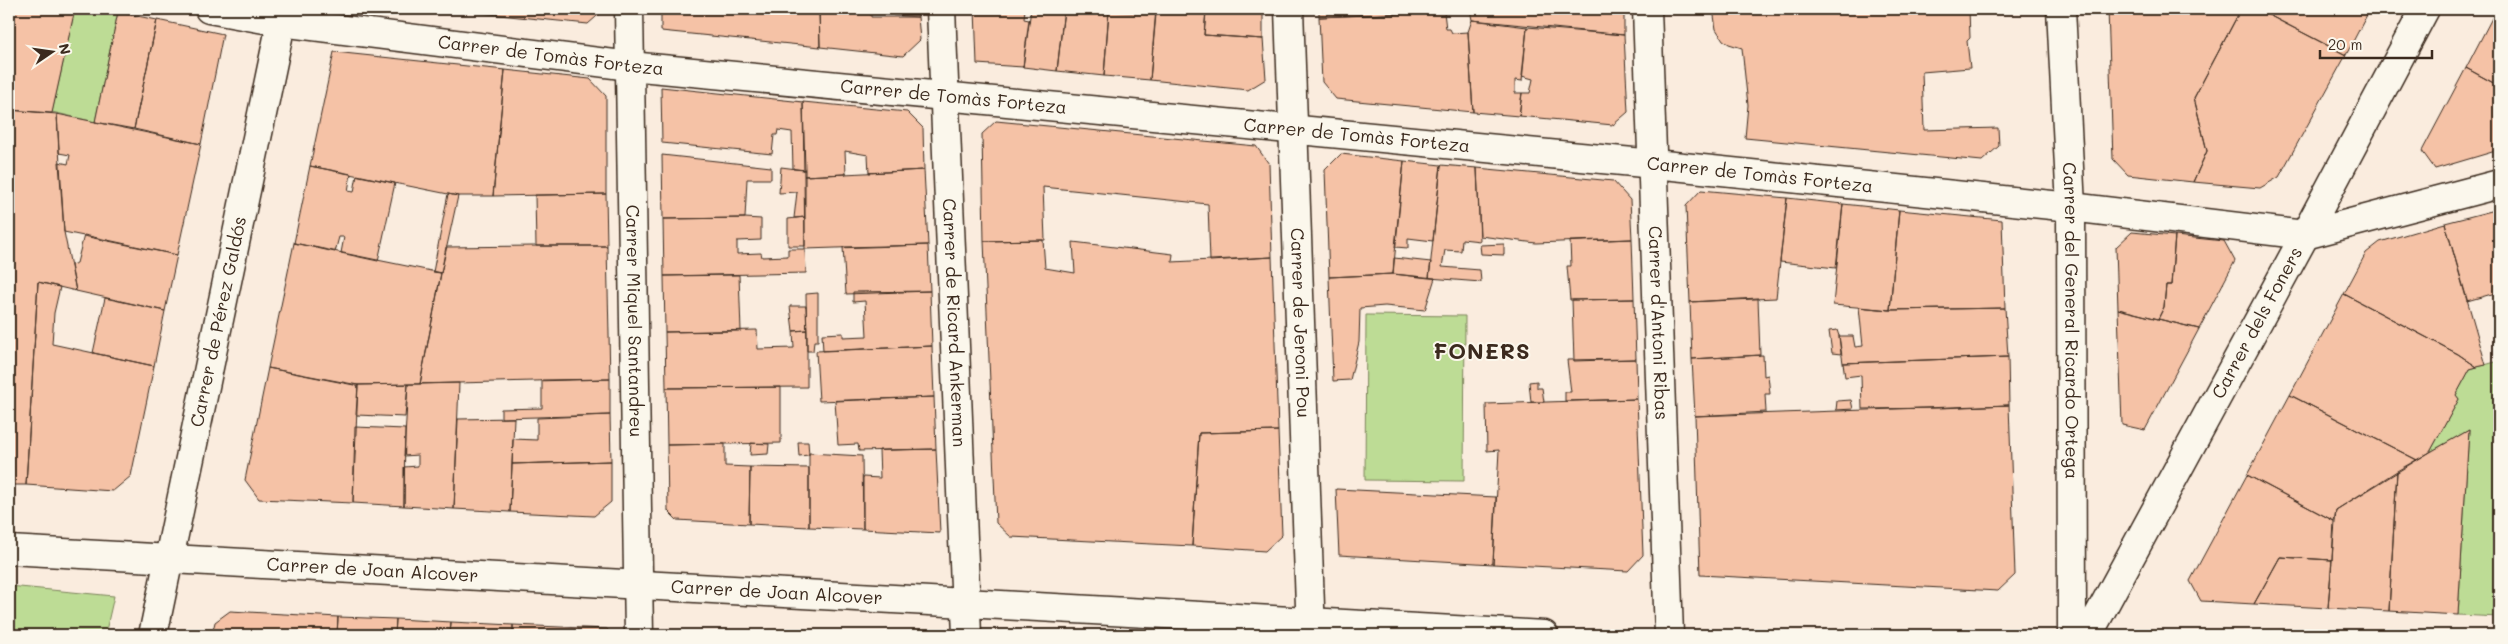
<svg xmlns="http://www.w3.org/2000/svg" width="2508" height="644" font-family="Mali,sans-serif">
  <style>
    .green { fill: #bddc95; stroke: #7c835a }
    .building { fill: #f5c2a6; stroke: #3b2a1e }
    .lines { fill: none; stroke-linecap: round; stroke-linejoin: round }
    .minor-casing { stroke: #3b2a1e; stroke-width: 31 }
    .minor { stroke: #fbf7ec; stroke-width: 28 }
    .labels { text-anchor: middle; stroke-width: 4; stroke-linejoin: round; paint-order: stroke }
    .street-label { font-size: 18px; fill: #3b2a1e; stroke: #fbf7ec }
    .district-label { font-size: 22px; font-weight: bold; letter-spacing: 1px; fill: #3b2a1e; stroke: #fbf7ec }
  </style>
  <rect width="100%" height="100%" fill="#faecde"/>
  <filter id="ink" filterUnits="userSpaceOnUse"><feTurbulence type="fractalNoise" baseFrequency=".02" numOctaves="2"/><feDisplacementMap in="SourceGraphic" scale="10" xChannelSelector="R" yChannelSelector="G"/><feConvolveMatrix kernelMatrix="1 2 1 2 8 2 1 2 1" color-interpolation-filters="sRGB"/></filter>
  <g filter="url(#ink)">
    <!-- green -->
    <path class="green" d="M75,9H101L118,12L95,122L52,112Z
      M1366,315L1465,316L1464,481L1365,480Z
      M2499,361V617L2458,615L2469,430L2430,452L2459,399L2456,395L2470,369Z
      M9,586L114,596L105,635H9Z"/>
    <!-- building -->
    <path class="building" d="M9,9H75L52,113L9,110Z
      M440,9H605L588,24Z
      M661,9H819L820,47L661,31Z
      M819,9H871V17H918L920,40L903,56L820,47Z
      M888,9H918V17L893,15L891,9Z
      M975,9H1025L1024,19L1029,20L1023,67L977,64Z
      M1031,9H1064L1057,71L1023,67Z
      M1064,9L1098,11V9H1109L1104,76L1057,71Z
      M1156,9H1206L1204,35L1263,39L1266,79L1248,90L1150,80Z
      M1215,9H1263V39L1204,35L1206,12H1214Z
      M1319,9H1470V10L1319,17Z
      M1470,9H1624V35L1472,20Z
      M1713,9H1969L1970,38L1967,41L1970,68L1922,72L1924,130L1998,128L1999,146L1982,161L1745,138L1748,105L1742,48L1729,44L1723,40L1716,29Z
      M2108,9H2241L2194,98L2207,151L2193,182L2128,175L2113,159Z
      M2241,9H2257L2346,55L2279,177L2260,188L2193,182L2207,151L2194,98Z
      M2257,9H2370L2346,55Z
      M2497,9H2499V22L2492,18Z
      M1109,11L1156,14L1150,80L1104,76Z
      M118,12L157,20L134,129L95,122Z
      M1444,12L1446,29H1450L1452,33L1468,32L1473,112L1336,99L1322,82L1319,17Z
      M2492,18L2499,22V86L2466,68Z
      M157,20L223,34L201,144L134,129Z
      M1472,20L1527,27L1522,81L1515,80V93H1522L1519,116L1473,112L1468,32Z
      M1527,27L1624,35L1628,112L1613,125L1519,116L1522,93H1530L1533,79L1522,76Z
      M334,52L505,70L493,196H458L310,166Z
      M2466,68L2499,86V150L2435,169L2422,151Z
      M505,70L590,79L606,96V194L493,196Z
      M661,87L803,102L805,170L793,169L792,132L778,130L777,135H774L772,154L662,143Z
      M803,102L907,112L923,128L924,170L869,173L868,155L845,151L846,174L804,176Z
      M9,110L57,114L64,232L76,291L38,282L26,485H9Z
      M57,114L201,144L177,255L64,232L59,162L68,164L70,155L59,153Z
      M996,121L1256,146L1269,164L1272,257L1210,261L1208,204L1043,187L1045,240L984,241L982,134Z
      M1341,154L1404,161L1393,274L1329,277L1325,170Z
      M662,155L771,167V179H747L745,218L663,219Z
      M1404,161L1441,165L1433,241L1408,238V248L1395,247Z
      M1441,165L1477,168L1480,241L1462,239L1461,251L1445,250L1442,267L1480,270L1481,282L1429,278Z
      M310,166L351,174L348,191L354,192L357,175L395,183L378,261L341,253L344,237H339L335,252L294,243Z
      M781,167L805,170V217L794,218L797,192L779,193Z
      M1477,168L1613,181L1630,200L1632,239L1536,243L1480,236Z
      M924,170L928,245L805,249L804,176Z
      M1701,190L1787,198L1776,298L1690,302L1686,206Z
      M448,194L458,196L441,273L433,272Z
      M606,194L607,246H536L535,195Z
      M1787,198L1843,204L1836,268L1780,262Z
      M1843,204L1899,210L1890,310L1833,305Z
      M2499,209V292L2467,301L2445,223Z
      M1899,210L2002,220L2005,308L1890,310Z
      M805,217V246H788V219Z
      M745,218L761,219V240L737,241V254L761,253L762,257L788,256V249H805L806,273L664,276L663,219Z
      M2445,223L2486,365L2477,367L2458,354L2344,294L2366,253L2380,242Z
      M2132,232L2175,236L2171,285H2166L2164,307L2158,319L2118,309L2116,247Z
      M84,235L177,255L165,311L76,291L71,265L77,263Z
      M2175,236L2224,241L2235,261L2199,329L2158,319L2164,307L2166,285H2171Z
      M1632,239L1634,299L1570,300L1567,266H1571L1570,241Z
      M1043,240L1045,268L1075,273L1073,242L1173,254L1172,262L1272,257L1278,431L1199,433L1192,546L1011,537L996,523L984,241Z
      M294,243L441,273L420,384L354,385L268,368Z
      M1504,244V255L1481,254L1480,245Z
      M928,245L930,291L846,294L843,247Z
      M536,246H607L610,379L420,384L446,247Z
      M1394,258L1431,262L1429,278L1393,274Z
      M1393,274L1435,278L1425,310L1385,306L1360,308L1359,342L1350,380L1333,381L1329,277Z
      M739,275L741,331L665,332L664,276Z
      M38,282L60,287L54,313L52,344L154,366L131,476L113,491L26,485Z
      M930,291L932,346L823,351L822,334L843,333V337L867,336L865,301L853,302V292Z
      M818,293V341H814L813,351H807L806,294Z
      M2344,294L2458,354L2477,367L2470,369L2456,395L2459,399L2430,452L2417,460L2290,395Z
      M105,298L165,311L154,366L93,353Z
      M1758,298L1760,355L1692,359L1690,302Z
      M1634,299L1636,359L1574,361L1572,300Z
      M790,306H806L807,330L793,331Z
      M1859,307L1890,310L2005,308L2008,357L1843,363L1839,336H1853L1855,347L1863,346Z
      M2118,309L2199,329L2145,430L2122,425Z
      M757,330L758,349L794,348L793,331L807,330V387L666,388L665,332Z
      M1837,330L1839,336L1841,354L1832,353L1829,331Z
      M932,346L934,397L819,401L816,351Z
      M1763,355L1764,376L1768,375L1770,394H1765L1766,412L1695,416L1692,359Z
      M2008,357L2009,405L1940,408L1862,409L1861,375L1845,377L1843,363Z
      M1636,359L1637,399L1565,401V392H1571L1567,360Z
      M268,368L358,385L353,503L259,499L245,480Z
      M610,379V415L501,418V409L542,408V380Z
      M1537,381V388H1542L1544,402H1531L1529,382Z
      M459,383L454,509L404,506V467L418,466V455L404,456L408,384Z
      M408,384L405,417L356,415L358,385Z
      M781,387V443L667,445L666,388Z
      M2290,395L2417,460L2336,510L2334,521L2247,475Z
      M934,397L936,449L859,451L858,444L838,445L835,401Z
      M1637,399L1643,555L1628,571L1493,564L1499,450L1487,451L1486,404Z
      M1851,400L1853,409L1836,410L1837,401Z
      M2009,405L2015,575L1998,591L1700,575L1695,416Z
      M610,415L611,461L512,464L513,439L537,440V418Z
      M514,418L510,512L454,509L458,419Z
      M355,427L405,429L404,506L353,503Z
      M2469,430L2458,615L2389,611L2397,471Z
      M1278,431L1282,535L1265,551L1192,546L1199,433Z
      M798,442H808L809,455L799,456Z
      M751,443L769,444L768,454L750,455Z
      M725,444V466L750,467L749,524L677,520L668,511L667,445Z
      M936,449L940,533L863,529V477L880,478L879,450Z
      M809,453L862,456L863,529L809,527Z
      M611,461V502L594,516L510,512L512,464Z
      M750,467L809,468V527L749,524Z
      M2397,471L2389,611L2328,608L2336,510Z
      M2247,475L2334,521L2332,560L2280,557L2254,604L2201,601L2190,581Z
      M1336,489L1496,497L1493,564L1339,555Z
      M2280,557L2332,560L2328,608L2254,604Z
      M230,611L338,617L337,635H212L215,622Z
      M338,617L396,619L395,635H337Z
      M396,619L451,622L450,635H395Z
      M451,622L513,625V635H450Z
      M513,625L607,629L613,635H513Z
      M670,633L724,635H670Z"/>
    <g class="lines">
      <defs>
        <g id="minor">
          <path id="s1" d="M209,9L281,22L630,66L1654,164L2071,207L2305,235L2499,184"/>
          <path id="s2" d="M629,9L639,635"/>
          <path id="s3" d="M941,9L967,635"/>
          <path id="s4" d="M1289,9L1311,635"/>
          <path id="s5" d="M1647,9L1669,635"/>
          <path id="s6" d="M2061,9L2071,207L2072,635"/>
          <path id="s7" d="M9,550L1544,635"/>
          <path id="s8" d="M153,635L284,9"/>
          <path id="s9" d="M2088,635L2305,235L2425,9"/>
        </g>
      </defs>
      <!-- minor casing -->
      <use href="#minor" class="minor-casing"/>
      <!-- minor -->
      <use href="#minor" class="minor"/>
    </g>
  </g>
  <g class="labels">
    <!-- street labels -->
    <g class="street-label">
      <text dy="6" stroke="none"><textPath href="#s1" startOffset="345">Carrer de Tomàs Forteza</textPath></text>
      <text dy="6" stroke="none"><textPath href="#s1" startOffset="750">Carrer de Tomàs Forteza</textPath></text>
      <text dy="6" stroke="none"><textPath href="#s1" startOffset="1155">Carrer de Tomàs Forteza</textPath></text>
      <text dy="6" stroke="none"><textPath href="#s1" startOffset="1560">Carrer de Tomàs Forteza</textPath></text>
      <text dy="6" stroke="none"><textPath href="#s8" startOffset="320">Carrer de Pérez Galdós</textPath></text>
      <text dy="6" stroke="none"><textPath href="#s2" startOffset="312">Carrer Miquel Santandreu</textPath></text>
      <text dy="6" stroke="none"><textPath href="#s3" startOffset="314">Carrer de Ricard Ankerman</textPath></text>
      <text dy="6" stroke="none"><textPath href="#s4" startOffset="314">Carrer de Jeroni Pou</textPath></text>
      <text dy="6" stroke="none"><textPath href="#s5" startOffset="314">Carrer d'Antoni Ribas</textPath></text>
      <text dy="6" stroke="none"><textPath href="#s6" startOffset="312">Carrer del General Ricardo Ortega</textPath></text>
      <text dy="6" stroke="none"><textPath href="#s9" startOffset="355">Carrer dels Foners</textPath></text>
      <text dy="6" stroke="none"><textPath href="#s7" startOffset="364">Carrer de Joan Alcover</textPath></text>
      <text dy="6" stroke="none"><textPath href="#s7" startOffset="769">Carrer de Joan Alcover</textPath></text>
    </g>
    <!-- district labels -->
    <g class="district-label">
      <text x="1482" y="359">FONERS</text>
    </g>
  </g>
  <!-- margin -->
  <rect width="2508" height="644" fill="none" stroke="#fbf7ec" stroke-width="30"/>
  <rect x="15" y="15" width="2478" height="614" fill="none" stroke="#3b2a1e" stroke-width="2" filter="url(#ink)"/>
  <!-- north arrow -->
  <g transform="translate(52 52) rotate(77)" stroke="#fbf7ec" stroke-width="4" paint-order="stroke">
  <path d="M0-4L9 19L0 12L-9 19Z" fill="#3b2a1e"/>
  <text y="-8" font-size="14" font-weight="bold" text-anchor="middle" fill="#3b2a1e">N</text>
  </g>
  <!-- scale -->
  <path d="M2320 50v8h112v-8" fill="none" stroke="#3b2a1e" stroke-width="2.5"/>
  <text x="2328" y="50" font-size="15" fill="#3b2a1e" stroke="#fbf7ec" stroke-width="4" paint-order="stroke">20 m</text>
</svg>
